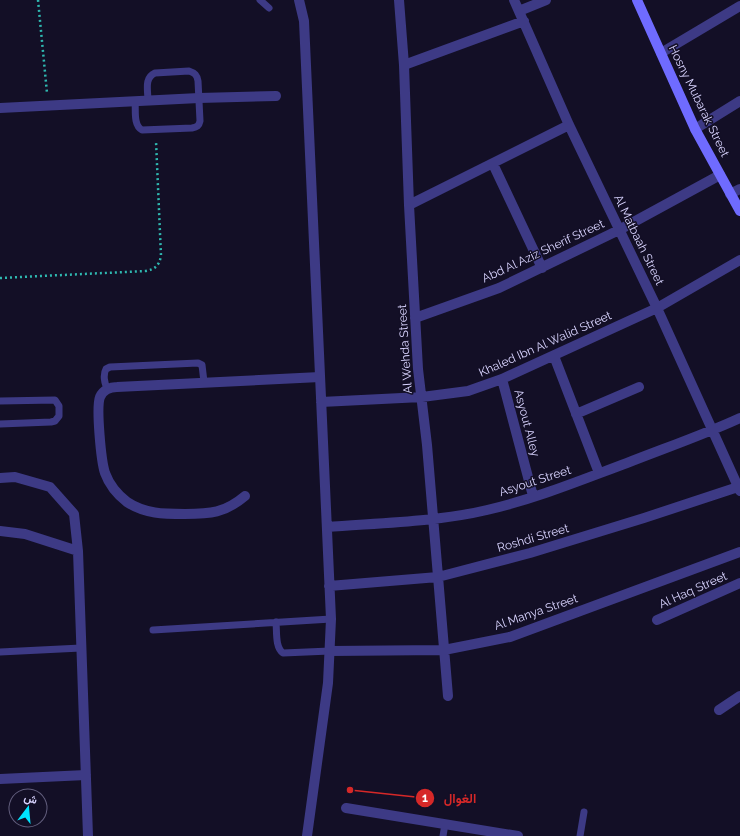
<svg xmlns="http://www.w3.org/2000/svg" width="740" height="836" font-family="Raleway,Vazirmatn,sans-serif">
  <style>
    .lines { fill: none; stroke-linecap: round; stroke-linejoin: round }
    .path { stroke: #2fb8b0; stroke-width: 2.5; stroke-dasharray: 2 3; stroke-linecap: butt }
    .lane { stroke: #3d3a85; stroke-width: 7 }
    .street { stroke: #3d3a85; stroke-width: 10 }
    .secondary { stroke: #6f6bff; stroke-width: 10 }
    .labels { text-anchor: middle; stroke-width: 3; stroke-linejoin: round; paint-order: stroke }
    .street-label { font-size: 12px; fill: #d9d4ff; stroke: #130f26 }
    .leader { fill: none; stroke: #d62828; stroke-width: 1.5 }
    .callout-dot { fill: #d62828; stroke: #130f26; stroke-width: 1.5 }
    .mark-label { font-size: 12px; text-anchor: middle; font-weight: bold; fill: #fff }
    .callout-label { font-size: 13px; text-anchor: middle; font-weight: bold; fill: #d62828; stroke: #130f26; stroke-width: 3; stroke-linejoin: round; paint-order: stroke }
  </style>
  <rect width="100%" height="100%" fill="#130f26"/>
  <g class="lines">
    <!-- path -->
    <path class="path" d="M38,0L47,93
      M0,278L146,271C155,269 159,266 161,256L156,141"/>
    <!-- lane -->
    <path class="lane" d="M260,0L269,8
      M135,101C136,110 133,125 142,130L192,128C197,127 199,126 200,121L198,81C197,75 195,73 189,71L155,73C144,78 148,90 148,101
      M108,389C104,384 103,374 106,369L110,367L198,363L202,365L204,382
      M0,401L55,400L59,406V416L55,421L51,422L0,424
      M276,622C277,632 275,647 283,653L330,651
      M153,630L331,619
      M0,652L81,648
      M443,836L445,824
      M580,836L584,812"/>
    <!-- street -->
    <path class="street" d="M299,0L304,21L331,619L328,683L307,836
      M399,0L404,65L409,205L418,369L427,445L448,696
      M514,0L569,125L657,308L740,491
      M519,11L546,0
      M661,53L740,6
      M404,65L524,21
      M0,108L199,98L276,96
      M695,129L740,101
      M493,164L542,268
      M730,194L740,189
      M409,205L569,125
      M415,318L499,288L619,230L720,175
      M554,356L599,473
      M502,379L533,496
      M321,402L422,397L468,391L502,379L657,308L740,260
      M576,414L639,387
      M0,478L15,477L50,487L74,514L78,551L88,836
      M245,496C225,513 210,514 185,514C164,514 145,514 127,502C118,495 109,484 105,473C101,461 96,407 100,397C103,390 110,387 117,387L320,377
      M327,527C378,523 437,522 487,510C535,499 581,480 627,463C665,448 703,435 740,418
      M0,531L25,534L78,551
      M329,586L438,577L530,553L644,518L738,487
      M657,620L740,583
      M330,651L444,650L510,637L740,552
      M719,710L740,696
      M0,779L86,775
      M346,808L518,836"/>
    <!-- secondary -->
    <path class="secondary" d="M637,0L695,129L740,211"/>
  </g>
  <g class="labels">
    <!-- street labels -->
    <g class="street-label">
      <text transform="translate(699 101) rotate(64)" y="4">Hosny Mubarak Street</text>
      <text transform="translate(639 240) rotate(64)" y="4">Al Matbaah Street</text>
      <text transform="translate(543 251) rotate(-25)" y="4">Abd Al Aziz Sherif Street</text>
      <text transform="translate(545 344) rotate(-24)" y="4">Khaled Ibn Al Walid Street</text>
      <text transform="translate(405 349) rotate(-94)" y="4">Al Wehda Street</text>
      <text transform="translate(527 423) rotate(75)" y="4">Asyout Alley</text>
      <text transform="translate(535 481) rotate(-18)" y="4">Asyout Street</text>
      <text transform="translate(533 538) rotate(-16)" y="4">Roshdi Street</text>
      <text transform="translate(693 590) rotate(-24)" y="4">Al Haq Street</text>
      <text transform="translate(536 612) rotate(-19)" y="4">Al Manya Street</text>
    </g>
  </g>
  <!-- callouts -->
  <path class="leader" d="M350 790L425 798"/>
  <g class="callout-dot">
    <circle cx="350" cy="790" r="4"/>
    <circle cx="425" cy="798" r="10"/>
  </g>
  <g class="mark-label">
    <text x="425" y="802">1</text>
  </g>
  <g class="callout-label">
    <text x="460" y="803">الغوال</text>
  </g>
  <!-- north arrow -->
  <g transform="translate(28 808) rotate(16)"><circle r="19" fill="#130f26" stroke="#625e7d"/>
  <path d="M0-3L7 15L0 10L-7 15Z" fill="#00e5ff"/>
  <text y="-6" font-size="11" font-weight="bold" text-anchor="middle" fill="#d9d4ff">ش</text>
  </g>
</svg>
